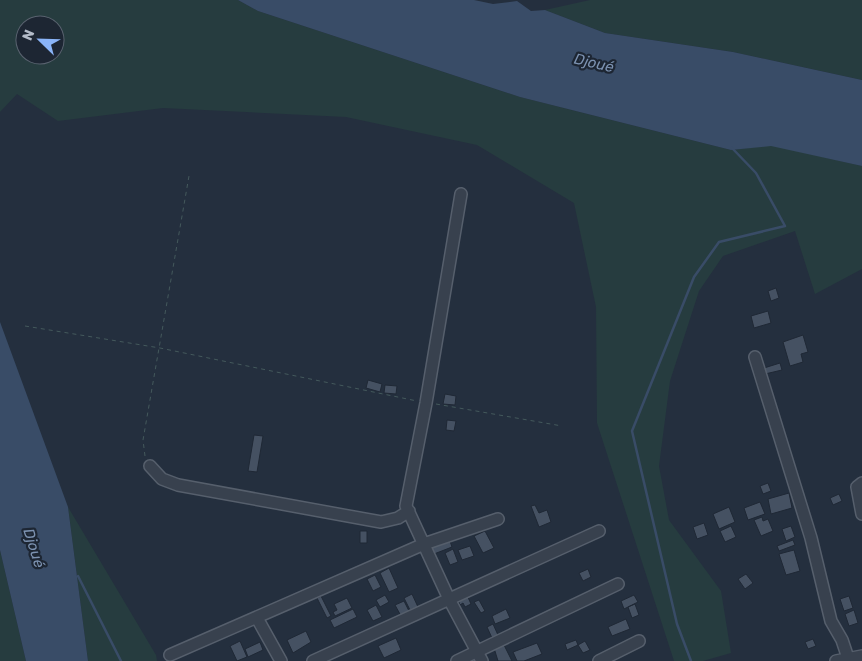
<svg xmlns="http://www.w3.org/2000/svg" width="862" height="661" font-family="Rubik,sans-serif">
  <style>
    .green { fill: #263c3f; fill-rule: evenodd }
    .water { fill: #394c67 }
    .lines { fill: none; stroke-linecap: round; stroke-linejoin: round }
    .stream { stroke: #394c67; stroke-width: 2.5 }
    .building { fill: #455162; stroke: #1f2835 }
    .minor-casing { stroke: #565f6c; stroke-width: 14 }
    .path { stroke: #44595c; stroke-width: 1; stroke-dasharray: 4 4; stroke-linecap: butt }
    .minor { stroke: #38414e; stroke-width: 11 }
    .labels { text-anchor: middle; stroke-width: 4.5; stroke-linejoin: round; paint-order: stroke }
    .water-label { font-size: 15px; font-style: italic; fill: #7c92b1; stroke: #1d2633 }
  </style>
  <rect width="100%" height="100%" fill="#242f3e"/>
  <!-- green -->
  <path class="green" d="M0,0H238L258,11L520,97L731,150L771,145L862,166V269L815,294L795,231L723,256L699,291L670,381L659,466L669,520L721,591L731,653L703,661H674L597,423L596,307L574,203L477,145L346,117L163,108L58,121L17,94L0,112ZM25,25H55V55H25Z
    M590,0H862V80L733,52L605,33L545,10Z
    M68,507L156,655L157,661H88Z
    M0,550L26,661H0Z"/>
  <!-- water -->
  <path class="water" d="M238,0H474L493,4L517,1L531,11L545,10L605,33L733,52L862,80V166L771,146L731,150L520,97L258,11Z
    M0,322L68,507L88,661H26L0,550Z"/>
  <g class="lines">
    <!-- stream -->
    <path class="stream" d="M78,576L121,661
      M691,661L677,624L632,431L694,277L719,242L785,226L756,173L732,148"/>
  </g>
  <!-- building -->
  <path class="building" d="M776,288L779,298L771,301L768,291Z
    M768,311L771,323L754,328L751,316Z
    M803,335L808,352L801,354L803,362L790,366L783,342Z
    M780,363L782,370L765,374L764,368Z
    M368,380L382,384L380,392L366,388Z
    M385,385L397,386L396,394L384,393Z
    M445,394L456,396L455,405L443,404Z
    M447,420L456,421L454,431L446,430Z
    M254,435L263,436L257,472L248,471Z
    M768,483L771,491L763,494L760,486Z
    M789,493L792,508L771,514L768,499Z
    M839,494L842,501L833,505L830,498Z
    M760,502L765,514L748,520L744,508Z
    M535,505L539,513L547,510L551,522L539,527L531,506Z
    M729,507L735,522L719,529L713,514Z
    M762,517L763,521L768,519L773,531L761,536L754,520Z
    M704,523L708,535L697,539L693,527Z
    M731,526L736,537L725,542L720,531Z
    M791,526L795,537L786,541L782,529Z
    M360,531H367V543H360Z
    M485,531L494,548L483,553L474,536Z
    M449,538L452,547L434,554L430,545Z
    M793,540L795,545L779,551L777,546Z
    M470,546L474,556L462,560L458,550Z
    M453,549L458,562L450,565L445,553Z
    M794,550L800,571L786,575L779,554Z
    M389,568L398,588L389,592L380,573Z
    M588,569L591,577L583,581L579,573Z
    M746,574L753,583L745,589L738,579Z
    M375,575L381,587L373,591L367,579Z
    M412,594L418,607L410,610L404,598Z
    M385,595L389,602L380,607L376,600Z
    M467,595L471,604L465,607L463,603L460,605L458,599Z
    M634,595L638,602L624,609L621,601Z
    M321,596L331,616L327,618L317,598Z
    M849,596L853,608L844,611L840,599Z
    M347,598L352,608L335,616L333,612L337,610L334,604Z
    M479,600L485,611L481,613L474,602Z
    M404,601L409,611L401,616L395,605Z
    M635,604L639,615L632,618L628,607Z
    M376,605L382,617L373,621L367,610Z
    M353,609L357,617L334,628L330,620Z
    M506,609L510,618L495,624L492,616Z
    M854,610L858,623L849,626L845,614Z
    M626,619L630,629L612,636L608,627Z
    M493,624L498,635L492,638L487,627Z
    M306,631L311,642L293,653L287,640Z
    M396,638L401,650L384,658L378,646Z
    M813,639L816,646L808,649L805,642Z
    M576,640L578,645L567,650L565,644Z
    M240,641L247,657L237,661L230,646Z
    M585,641L590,650L583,653L578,645Z
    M260,642L263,650L248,657L245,649Z
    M503,643L512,661H498L494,648Z
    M537,643L542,654L524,661H517L513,652Z"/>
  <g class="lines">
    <defs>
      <path id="minor" d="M461,194L426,403L406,506L449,599L482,661
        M755,357L811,538L831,621L842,640L849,661
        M150,466L162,479L178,485L381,522L398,518L409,511
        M862,483L857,487L862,514
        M257,618L281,661
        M170,655L424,544L498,519
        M313,661L599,531
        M457,661L618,584
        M599,661L639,641
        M836,661L862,656"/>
    </defs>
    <!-- minor casing -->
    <use href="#minor" class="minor-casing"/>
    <!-- path -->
    <path class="path" d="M25,326L160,348L417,401
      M436,404L562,426
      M145,456L143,440L189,176"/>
    <!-- minor -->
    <use href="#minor" class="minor"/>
  </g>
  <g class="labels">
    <!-- water labels -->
    <g class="water-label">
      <text transform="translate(594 63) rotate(13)" y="5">Djoué</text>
      <text transform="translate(34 548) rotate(73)" y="5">Djoué</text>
    </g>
  </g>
  <!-- north arrow -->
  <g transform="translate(40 40) rotate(293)"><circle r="24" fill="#1d2633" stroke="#59626f"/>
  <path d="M0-4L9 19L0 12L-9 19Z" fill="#8ab4f8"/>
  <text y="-8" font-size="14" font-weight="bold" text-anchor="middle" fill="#b4bcc9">N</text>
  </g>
</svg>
